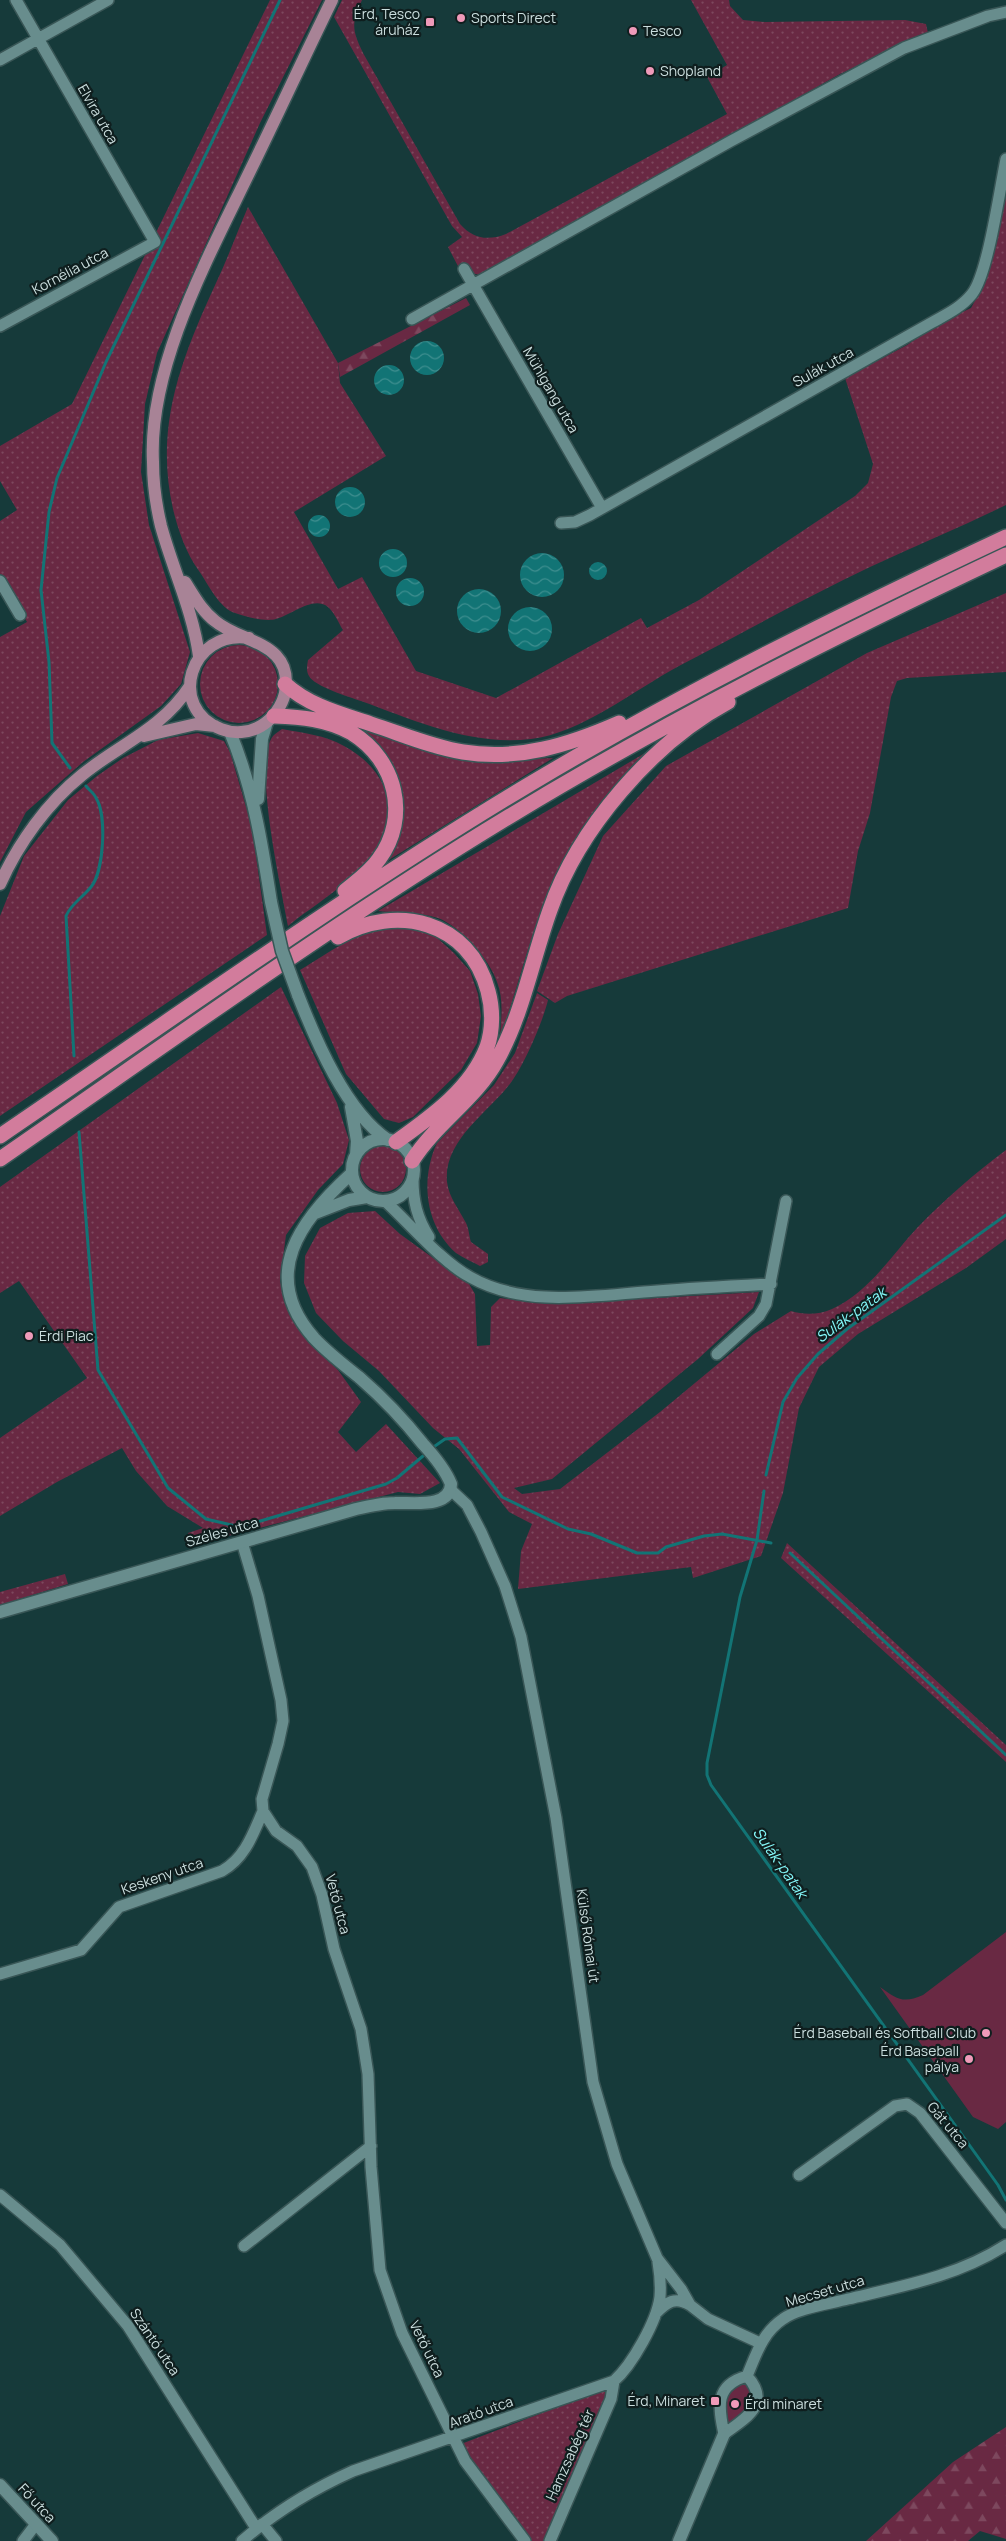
<svg xmlns="http://www.w3.org/2000/svg" width="1006" height="2541" font-family="Manrope,sans-serif">
  <style>
    .grass { fill: url(#grass-dots) }
    .forest { fill: url(#forest-firs) }
    .park { fill: #692943 }
    .water { fill: url(#water-waves) }
    .lines { fill: none; stroke-linecap: round; stroke-linejoin: round }
    .stream { stroke: #127475; stroke-width: 3 }
    .minor-casing { stroke: #395656; stroke-width: 14 }
    .tertiary-casing { stroke: #395656; stroke-width: 15 }
    .primary-casing { stroke: #395656; stroke-width: 15 }
    .motorway-casing { stroke: #395656; stroke-width: 18 }
    .minor { stroke: #688d8d; stroke-width: 11 }
    .tertiary { stroke: #688d8d; stroke-width: 12 }
    .primary { stroke: #a88396; stroke-width: 12 }
    .motorway { stroke: #d27c9c; stroke-width: 15 }
    .tertiary-bridge-casing { stroke: #395656; stroke-width: 15; stroke-linecap: butt }
    .tertiary-bridge { stroke: #688d8d; stroke-width: 12 }
    .poi-dot { fill: #ef9ab9; stroke: #0f1e1e; stroke-width: 2 }
    .labels { text-anchor: middle; stroke-width: 4.5; stroke-linejoin: round; paint-order: stroke }
    .poi-label { font-size: 14px; fill: #cbdede; stroke: #0f1e1e; text-anchor: start }
    .street-label { font-size: 14px; fill: #cbdede; stroke: #0f1e1e }
    .water-label { font-size: 15px; font-style: italic; fill: #85fafb; stroke: #0f1e1e }
  </style>
  <defs>
    <pattern id="grass-dots" width="8" height="8" patternUnits="userSpaceOnUse" patternTransform="scale(1.25)"><rect width="8" height="8" fill="#692943"/><path d="M2 2h.1M6 6h.1" fill="none" stroke="#7d485e" stroke-width="1.8" stroke-linecap="round"/></pattern>
    <pattern id="forest-firs" width="22" height="20" patternUnits="userSpaceOnUse" patternTransform="scale(1.25)"><rect width="22" height="20" fill="#692943"/><path d="M5 1l3.5 6h-7zM16 11l3.5 6h-7z" fill="#7d485e"/></pattern>
    <pattern id="water-waves" width="16" height="10" patternUnits="userSpaceOnUse" patternTransform="scale(1.25)"><rect width="16" height="10" fill="#127475"/><path d="M0 5q4-4 8 0t8 0" fill="none" stroke="#3e8e8f"/></pattern>
  </defs>
  <rect width="100%" height="100%" fill="#163a3a"/>
  <!-- grass -->
  <path class="grass" d="M270,0H322L260,123L157,353L145,404L141,472L149,525L190,652L181,684L161,706L83,762L26,812L0,862V637L27,622L0,574V521L17,510L0,481V446L72,404Z
    M342,0H362C351,24 352,30 363,53L460,224C473,239 488,241 506,234L727,114L707,77L727,65L691,0H729L730,6L743,20L765,22L905,20L926,24L928,33L840,74L482,275C475,275 468,271 460,270L448,247L462,237L452,226L334,17Z
    M1006,165V505C961,527 915,546 870,567C805,598 742,633 679,666C634,690 582,733 531,739C471,746 416,721 361,701C349,697 314,686 309,676C306,671 307,666 308,660L343,630C338,622 332,606 322,604C308,600 289,616 276,619C266,622 246,617 235,613C220,609 208,584 199,571C186,553 178,530 173,509C154,426 182,357 216,283C228,258 237,232 248,207L338,363L340,383L386,456L294,512L338,589L362,577L416,671L496,698L641,618L647,628L699,600L855,496L868,483L873,464L845,378L907,345L937,324L971,308L983,286Z
    M1006,593V672L907,678L897,681L891,697L870,813L858,851L848,908L567,996L555,1003L537,991L558,934L603,836L666,766L867,653Z
    M200 684a39 39 0 1 1 78 0a39 39 0 1 1-78 0Z
    M349,725L437,754L484,761L553,758L387,861C392,852 398,843 401,833C408,802 401,767 378,744C371,736 358,731 349,725Z
    M282,729C303,733 325,735 344,746C390,771 403,815 370,857C349,885 315,904 288,926C282,891 252,762 273,736C275,734 279,731 282,729Z
    M198,733L224,741L230,752L252,827L267,935L0,1116V916L24,856L68,800L97,776L123,758L158,740Z
    M645,753C612,787 582,824 561,866C533,921 520,981 500,1039C501,1020 504,999 497,982C490,960 460,926 438,918C418,912 399,913 378,911Z
    M388,927L410,928L435,936L454,953L470,971L478,994L481,1016L477,1043L461,1070L413,1117L399,1123L384,1119L346,1074L300,970C330,952 353,934 388,927Z
    M281,987L337,1103L349,1140L343,1164L318,1190L286,1235L280,1281L289,1314L308,1342L338,1370L361,1402L338,1432L356,1452L386,1424L440,1483L420,1494L398,1492L190,1546L188,1533L203,1528L167,1506L136,1471L122,1448L57,1482L0,1516V1438L87,1378L19,1281L0,1293V1187Z
    M537,993L548,1000C543,1021 525,1063 512,1081C491,1111 443,1139 447,1182C449,1198 459,1209 466,1223C469,1229 469,1236 471,1242L488,1254V1262L480,1266C473,1262 463,1258 456,1253C425,1226 420,1179 437,1143L494,1085L515,1053Z
    M360 1169a23 23 0 1 1 46 0a23 23 0 1 1-46 0Z
    M1006,1150V1239L966,1268L858,1334L819,1367L799,1408L783,1493L761,1556L693,1578L691,1567L518,1589L521,1551L532,1524L509,1512L459,1449L433,1428L379,1371L343,1341L316,1313L304,1283L305,1256L320,1228L348,1213L375,1211L400,1234L469,1284L475,1294L477,1346L490,1345L491,1307L500,1298L553,1304L759,1292L753,1308L698,1359L552,1479L514,1488L522,1494L560,1489L660,1412L754,1334L791,1311C804,1315 818,1315 832,1309C868,1293 891,1256 917,1228C945,1199 974,1174 1006,1150Z
    M787,1543L1006,1745V1762L781,1558Z
    M65,1574L68,1584L0,1605V1592Z
    M604,2389L608,2396L556,2512L546,2541H531L461,2444Z"/>
  <!-- forest -->
  <path class="forest" d="M466,298L470,305L340,377L338,363Z
    M1006,2427V2539L980,2531L968,2541H866L953,2462Z"/>
  <!-- park -->
  <path class="park" d="M1006,1932V2122L998,2129L973,2117L880,1987C897,1999 903,2004 923,1995Z
    M743,2382L747,2383L753,2397L750,2408L728,2424L726,2402L730,2390Z"/>
  <!-- water -->
  <path class="water" d="M410 358a17 17 0 1 1 34 0a17 17 0 1 1-34 0Z
    M374 380a15 15 0 1 1 30 0a15 15 0 1 1-30 0Z
    M335 502a15 15 0 1 1 30 0a15 15 0 1 1-30 0Z
    M308 526a11 11 0 1 1 22 0a11 11 0 1 1-22 0Z
    M379 563a14 14 0 1 1 28 0a14 14 0 1 1-28 0Z
    M520 575a22 22 0 1 1 44 0a22 22 0 1 1-44 0Z
    M589 571a9 9 0 1 1 18 0a9 9 0 1 1-18 0Z
    M396 592a14 14 0 1 1 28 0a14 14 0 1 1-28 0Z
    M457 611a22 22 0 1 1 44 0a22 22 0 1 1-44 0Z
    M508 629a22 22 0 1 1 44 0a22 22 0 1 1-44 0Z"/>
  <g class="lines">
    <!-- stream -->
    <path class="stream" d="M70,768L52,743L49,662L41,590L49,512L57,478L106,362L280,0
      M74,1056L66,916C71,904 82,898 91,887C104,871 107,815 96,798C94,793 89,790 86,786
      M79,1132L98,1370L168,1488L206,1519L240,1527L386,1484L397,1478L423,1456
      M435,1446L445,1439L457,1438L502,1497L568,1529L591,1534L637,1553H658L666,1547L704,1536L722,1534L771,1543
      M766,1475L783,1402L797,1378L818,1354L847,1329L1006,1215
      M764,1491L757,1540L740,1597L707,1763V1775L711,1785L998,2185L1006,2200
      M790,1553L1006,1755"/>
    <defs>
      <path id="minor" d="M0,60L108,0
        M464,269L602,508
        M412,319L731,141L904,48L988,16L1006,12
        M0,326L155,242L16,0
        M561,523L575,522L590,515L931,323C945,315 961,308 972,294C988,274 1000,188 1006,159
        M0,581L20,615
        M413,1179C413,1201 417,1218 429,1237
        M385,1201C410,1224 442,1262 470,1277C526,1309 596,1295 657,1291C695,1288 733,1286 771,1284
        M717,1354L759,1316L766,1304L786,1201
        M451,1490L467,1505L481,1532L505,1586L521,1637L556,1818L593,2082L617,2164L657,2258L681,2289L690,2305L708,2319L760,2343
        M242,1542L258,1596L281,1700L283,1721L278,1744L262,1799L263,1811L276,1831L297,1846L312,1867L322,1895L334,1949L361,2029L368,2074L371,2167L380,2270L402,2333L465,2461L525,2541
        M0,1974L81,1950L119,1907L222,1871C245,1858 253,1834 263,1811
        M799,2175L895,2106L907,2104L920,2113L1006,2223
        M0,2195L60,2245L128,2326L256,2528
        M244,2246L371,2146
        M656,2313C667,2302 675,2296 690,2305
        M747,2376C756,2355 762,2333 783,2319C798,2308 829,2304 848,2299C903,2286 958,2276 1006,2245
        M747,2376C772,2404 746,2418 724,2434C718,2406 715,2385 747,2376Z
        M262,2524L276,2541
        M23,2541L36,2524
        M242,2541C275,2512 313,2489 353,2471L614,2381C632,2365 657,2321 660,2297C661,2284 660,2274 658,2262
        M550,2541L611,2399L614,2381"/>
      <path id="tertiary" d="M230,732C253,787 262,844 271,902
        M258,799L262,739L267,722
        M298,995C316,1041 346,1112 388,1140
        M351,1107L357,1141L356,1155
        M352 1170a31 31 0 1 1 62 0a31 31 0 1 1-62 0Z
        M313,1214L349,1200L367,1197
        M0,1612L356,1509C369,1506 382,1503 395,1503C412,1502 450,1509 451,1484C445,1469 434,1456 423,1444C404,1420 383,1398 360,1378C344,1365 328,1353 314,1338C258,1275 301,1219 352,1173
        M0,2485L52,2541
        M679,2541L724,2434"/>
      <path id="primary" d="M185,582C194,596 202,611 215,621C242,644 294,641 285,693C282,706 273,719 261,726C249,733 234,734 221,729C166,708 190,629 249,638
        M199,656C193,611 173,570 161,526C156,505 153,483 153,462C148,366 209,256 250,171C278,114 304,57 332,0
        M144,736L196,724L215,726
        M0,884C18,844 47,803 82,775C120,744 161,730 190,686"/>
      <path id="motorway" d="M285,684C309,706 341,714 371,724C402,734 432,747 463,752C518,761 569,745 619,723
        M274,716C301,717 327,719 352,733C396,760 410,817 379,859C370,872 357,881 345,891
        M338,937C396,903 470,921 488,991C493,1009 493,1030 487,1047C471,1089 431,1117 396,1142
        M0,1136C175,1017 348,893 530,784C684,692 844,613 1006,537
        M0,1159C168,1043 335,922 510,816C670,719 837,635 1006,555
        M412,1161C436,1123 476,1099 497,1060C523,1013 532,960 550,910C578,829 652,743 728,702"/>
    </defs>
    <!-- minor casing -->
    <use href="#minor" class="minor-casing"/>
    <!-- tertiary casing -->
    <use href="#tertiary" class="tertiary-casing"/>
    <!-- primary casing -->
    <use href="#primary" class="primary-casing"/>
    <!-- motorway casing -->
    <use href="#motorway" class="motorway-casing"/>
    <!-- minor -->
    <use href="#minor" class="minor"/>
    <!-- tertiary -->
    <use href="#tertiary" class="tertiary"/>
    <!-- primary -->
    <use href="#primary" class="primary"/>
    <!-- motorway -->
    <use href="#motorway" class="motorway"/>
    <defs>
      <path id="tertiary-bridge" d="M271,902L282,951L298,995"/>
    </defs>
    <!-- tertiary-bridge casing -->
    <use href="#tertiary-bridge" class="tertiary-bridge-casing"/>
    <!-- tertiary-bridge -->
    <use href="#tertiary-bridge" class="tertiary-bridge"/>
  </g>
  <!-- markers -->
  <g class="poi-dot">
    <circle cx="461" cy="18" r="5"/>
    <rect x="425" y="17" width="10" height="10" rx="2.5"/>
    <circle cx="633" cy="31" r="5"/>
    <circle cx="650" cy="71" r="5"/>
    <circle cx="29" cy="1336" r="5"/>
    <circle cx="986" cy="2033" r="5"/>
    <circle cx="969" cy="2059" r="5"/>
    <rect x="710" y="2396" width="10" height="10" rx="2.5"/>
    <circle cx="735" cy="2404" r="5"/>
  </g>
  <g class="labels">
    <!-- poi labels -->
    <g class="poi-label">
      <text x="420" y="19" text-anchor="end">Érd, Tesco<tspan x="420" dy="16">áruház</tspan></text>
      <text x="471" y="23">Sports Direct</text>
      <text x="643" y="36">Tesco</text>
      <text x="660" y="76">Shopland</text>
      <text x="39" y="1341">Érdi Piac</text>
      <text x="976" y="2038" text-anchor="end">Érd Baseball és Softball Club</text>
      <text x="959" y="2056" text-anchor="end">Érd Baseball<tspan x="959" dy="16">pálya</tspan></text>
      <text x="705" y="2406" text-anchor="end">Érd, Minaret</text>
      <text x="745" y="2409">Érdi minaret</text>
    </g>
    <!-- street labels -->
    <g class="street-label">
      <text transform="translate(98 114) rotate(60)" y="5">Elvira utca</text>
      <text transform="translate(70 271) rotate(-28)" y="5">Kornélia utca</text>
      <text transform="translate(823 367) rotate(-29)" y="5">Sulák utca</text>
      <text transform="translate(551 390) rotate(60)" y="5">Mühlgang utca</text>
      <text transform="translate(222 1532) rotate(-16)" y="5">Széles utca</text>
      <text transform="translate(162 1876) rotate(-19)" y="5">Keskeny utca</text>
      <text transform="translate(338 1904) rotate(75)" y="5">Vető utca</text>
      <text transform="translate(588 1936) rotate(82)" y="5">Külső Római út</text>
      <text transform="translate(948 2125) rotate(50)" y="5">Gát utca</text>
      <text transform="translate(825 2291) rotate(-16)" y="5">Mecset utca</text>
      <text transform="translate(155 2342) rotate(56)" y="5">Szántó utca</text>
      <text transform="translate(427 2349) rotate(64)" y="5">Vető utca</text>
      <text transform="translate(481 2412) rotate(-20)" y="5">Arató utca</text>
      <text transform="translate(570 2455) rotate(-66)" y="5">Hamzsabég tér</text>
      <text transform="translate(37 2503) rotate(47)" y="5">Fő utca</text>
    </g>
    <!-- water labels -->
    <g class="water-label">
      <text transform="translate(851 1315) rotate(-36)" y="5">Sulák-patak</text>
      <text transform="translate(780 1863) rotate(55)" y="5">Sulák-patak</text>
    </g>
  </g>
</svg>
